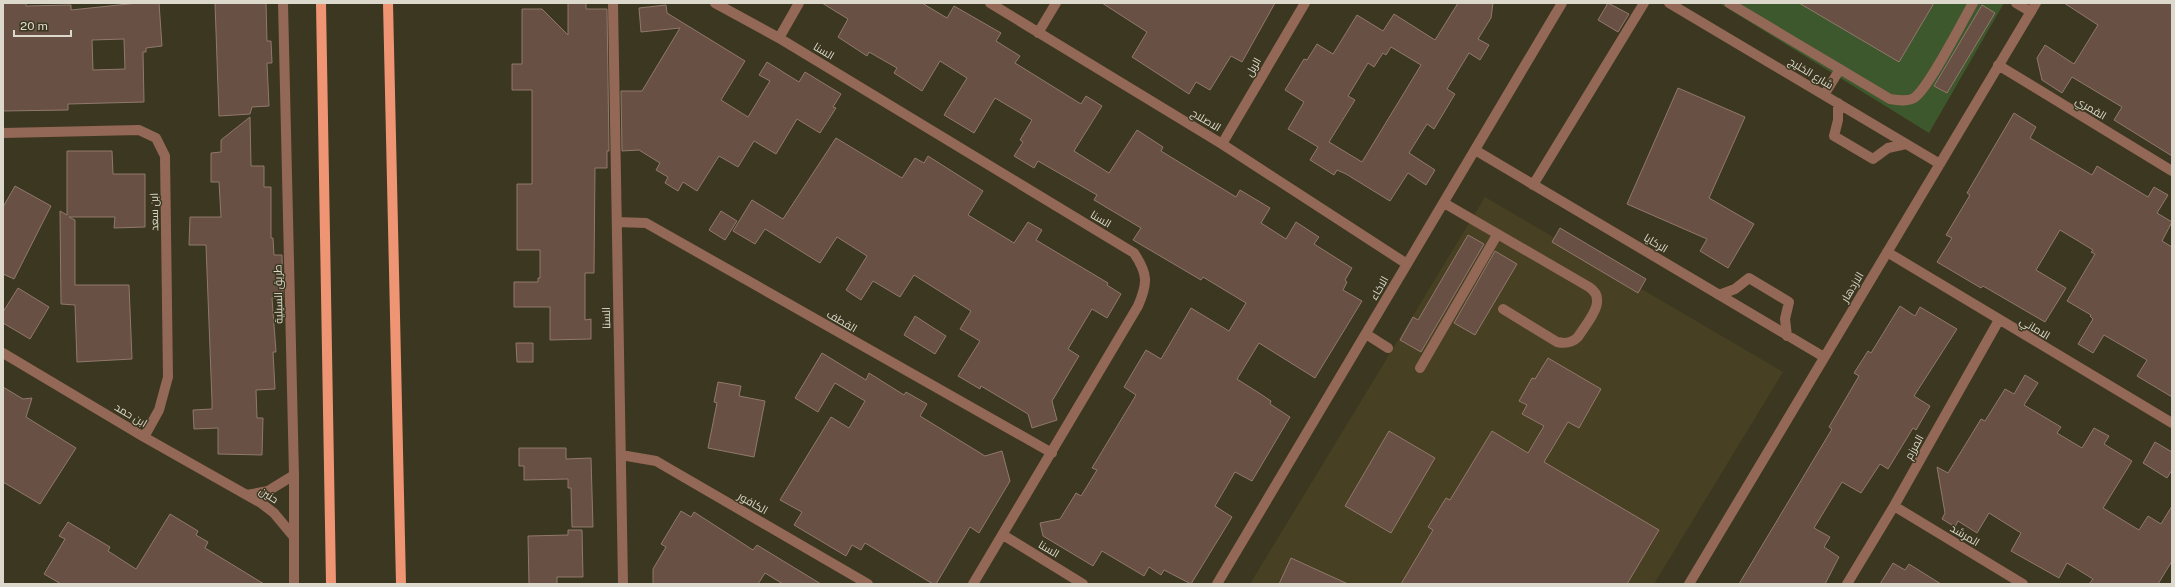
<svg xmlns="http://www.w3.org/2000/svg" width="2175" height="587" font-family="'Public Sans',Cairo,sans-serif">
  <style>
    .built { fill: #474022 }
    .grass { fill: #3d582c }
    .building { fill: #685144; stroke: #91786b; fill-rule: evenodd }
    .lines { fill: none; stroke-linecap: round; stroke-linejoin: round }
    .minor { stroke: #946857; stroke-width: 10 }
    .major { stroke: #ef9574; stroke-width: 10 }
    .labels { text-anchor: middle; stroke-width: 3; stroke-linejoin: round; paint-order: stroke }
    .street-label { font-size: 11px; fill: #dcd9cc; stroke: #3c3720 }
  </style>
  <rect width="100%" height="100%" fill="#3c3720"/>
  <!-- built -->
  <path class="built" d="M1485,197L1783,372L1654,584H1250Z"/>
  <!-- grass -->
  <path class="grass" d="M1719,3H2004L1929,133Z"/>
  <!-- building -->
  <path class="building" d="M3,3H26V6L71,5V10L138,3H159L162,46L146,48V52H143L144,102L68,104V110L3,111ZM124,39L125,69L93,70L92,40Z
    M215,3H266L267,41H271L272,63H267L269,106L252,107L250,114L219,116Z
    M568,3H586V9H607L609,151H607V168H595L594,273H585V320L591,319V339L550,340V307H514V282H538V278H540V250H517V184H532V90H512V64H522V9H542L568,35Z
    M822,3H922L947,18L954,6L1001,33L996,41L1020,56L1015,63L1081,104L1086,96L1102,106L1074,151L1109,173L1137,130L1163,147L1161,151L1236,197L1240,190L1270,208L1261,223L1286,239L1296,222L1319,237L1314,244L1352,268L1345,280L1347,282L1343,290L1362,301L1315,378L1259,343L1237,379L1259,393L1271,401L1270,404L1290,417L1252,481L1235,472L1215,506L1232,517L1191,584L1164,570L1161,575L1149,567L1144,576L1102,551L1093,566L1043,536L1040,523L1060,519L1076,493L1081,496L1097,470L1092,468L1136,395L1124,387L1146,350L1161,359L1191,308L1229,331L1246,303L1203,277L1201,280L1133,240L1141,228L1094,200L1097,195L1038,161L1034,168L1014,156L1023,142L1020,140L1032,120L995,98L974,133L944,115L967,78L940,61L922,91L894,73L897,68L869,52L867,56L838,37L848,19Z
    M1102,3H1275L1242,62L1231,56L1210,90L1196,82L1189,94L1132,57L1147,32Z
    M1458,3H1493L1491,18L1478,39L1489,45L1480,60L1469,53L1447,89L1455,94L1434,129L1427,124L1409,153L1435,170L1426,185L1408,173L1390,201L1346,174L1337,170L1334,175L1310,160L1318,147L1288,129L1304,102L1285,90L1304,59L1307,60L1317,44L1333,54L1357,15L1383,31L1394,14L1435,40ZM1391,47L1421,65L1362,162L1329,142L1355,100L1348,96L1368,63L1374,67L1383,53L1386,55Z
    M1608,3L1629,14L1618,32L1598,20Z
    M1799,3H1934L1899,62Z
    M2064,3H2172V156L2114,120L2122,107L2072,77L2062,93L2042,80L2037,58L2045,45L2074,64L2098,25Z
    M666,5L667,13L745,61L721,100L748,117L770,81L759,75L767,62L799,82L805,72L841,94L833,107L836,108L820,133L797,119L776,154L754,141L738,167L719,156L697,191L683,182L678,191L665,183L668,177L656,170L660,163L639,150L622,151L621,91H642L680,28L641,32L639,8Z
    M1982,5L1995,13L1947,93L1934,86Z
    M1678,88L1745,117L1709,198L1754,224L1728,268L1700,251L1707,239L1627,204Z
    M2014,113L2036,127L2030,138L2092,175L2097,166L2148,197L2154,187L2168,195L2157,213L2172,222L2162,241L2172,247V397L2137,376L2147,360L2104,335L2093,353L2078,344L2093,319L2090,316L2091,315L2067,301L2095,254L2091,252L2093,250L2060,230L2036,270L2066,288L2045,322L1983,286L1981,288L1937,262L1952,238L1946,235L1970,195L1967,193Z
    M250,117L251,166H264V187H271V238H273L274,255H282L283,297L272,298L276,352H273L275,389L256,390L257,418H263L262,455L218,454V428L194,429L193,410L212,409V401L206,245H189L190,217H221L219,182H211V153L221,152V140Z
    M836,138L902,178L915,158L924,163L928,156L983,191L968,215L1014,243L1028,222L1042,230L1036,240L1108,283L1107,285L1121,294L1107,318L1092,309L1068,349L1079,356L1052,401L1057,420L1032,428L1028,414L981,386L980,389L958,376L980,341L960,329L971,311L914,275L900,297L873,281L861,300L846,290L867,256L837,237L820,263L765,229L755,244L733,231L752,200L783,219Z
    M67,151H112L113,174H145V227L114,228L115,217H69L75,220V285H129L132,359L77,362L75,305L61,304L60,211L67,215Z
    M15,186L51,206L14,279L3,274V207Z
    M721,211L737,221L725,240L709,230Z
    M1560,228L1646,279L1638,293L1552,242Z
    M1468,235L1484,244L1421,352L1400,340L1413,317L1418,320Z
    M1495,251L1517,264L1475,335L1454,323Z
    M18,288L49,307L30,339L3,323V312Z
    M1900,306L1915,316L1920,307L1957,329L1914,396L1930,406L1916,430L1913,428L1888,469L1880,464L1861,493L1842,482L1814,528L1830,537L1824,547L1839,557L1825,584H1739L1832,429L1829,427L1859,376L1854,373L1868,351L1871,353Z
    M915,316L946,336L935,354L904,335Z
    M516,343H533V362H517Z
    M822,353L866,380L869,373L904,395L906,392L927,404L920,416L985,456L1002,451L1010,481L979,533L970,527L936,584H933L865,543L861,550L852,545L846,556L794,525L802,512L780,500L831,417L849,428L865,401L835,383L818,412L795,398Z
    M1548,358L1601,389L1579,428L1568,422L1544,462L1659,530L1627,584H1401L1433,530L1428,527L1446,498L1450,500L1492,431L1528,453L1544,426L1522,414L1527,405L1519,401L1532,378L1535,379Z
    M2025,375L2038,383L2024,405L2061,427L2057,433L2082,448L2094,428L2109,436L2104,444L2132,461L2103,508L2139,530L2148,516L2161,524L2172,506V561L2158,584H2089L2093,579L2067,563L2059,578L2011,551L2021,533L1989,513L1977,533L1958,521L1955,527L1942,519L1945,513L1937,467L1948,473L1981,419L1985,421L2005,389L2014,394Z
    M718,382L741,386L739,396L765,401L754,457L708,448L717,403L714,402Z
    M3,387L23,399L32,398L26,417L76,448L40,504L3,482Z
    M1389,431L1435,458L1391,533L1345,506Z
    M2155,442L2172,452V470L2167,478L2143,463Z
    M519,448H566V459L591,458L593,527H572L571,488H568V479L524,480V466H519Z
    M681,511L691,517L694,512L753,550L757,545L821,584H783L765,573L758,584H653V569L666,547L661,544Z
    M170,514L198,531L196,535L208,542L205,548L264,584H61L44,574L65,539L59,536L68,522L110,547L108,551L136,569Z
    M568,530H582L583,577H557V584H529L528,536L568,535Z
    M1291,558L1348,584H1279Z
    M1893,563L1905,570L1909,564L1941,584H1880Z"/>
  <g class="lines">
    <!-- minor -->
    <path class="minor" d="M283,3L294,475V584
      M613,3L623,584
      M715,3L779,38L1134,253C1148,274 1148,283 1138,306L973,584
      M990,3L1222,144L1407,264
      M1669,3L1940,164
      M1729,3L1890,99C1898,100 1907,102 1914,98C1929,88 1962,22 1973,3
      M2016,3L2031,12
      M1038,33L1056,3
      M779,38L799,3
      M1998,65L2172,171
      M1824,95L1840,69
      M1838,103V120L1834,136L1873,159L1888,148L1906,144
      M3,133L139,130L156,138L165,156L168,377L159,410L144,437
      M1222,144L1305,3
      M1475,150L1824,357
      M1533,185L1644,3
      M1444,203L1589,287C1609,300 1587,322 1578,337C1572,343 1566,344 1557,342L1503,309
      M617,222L646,223L1052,453
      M1887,252L2172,423
      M1719,295L1735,289L1749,278L1789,302L1785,319L1787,336
      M1366,334L1388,348
      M3,353L144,437L261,503L274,513L294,537
      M1420,368L1497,235
      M621,455L656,461L868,584
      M247,495L268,491L294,475
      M1894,506L2023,584
      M1003,535L1083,584
      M1217,584L1562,3
      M1689,584L2036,3
      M1847,584L1894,506L1999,320"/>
    <!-- major -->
    <path class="major" d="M321,3L331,584
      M388,3L401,584"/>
  </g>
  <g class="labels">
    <!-- street labels -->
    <g class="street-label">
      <text transform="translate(824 51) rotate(31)" y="4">السنا</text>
      <text transform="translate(1253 67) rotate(-60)" y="4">الربل</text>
      <text transform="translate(1811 73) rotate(31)" y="4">شارع الخليج</text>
      <text transform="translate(2091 108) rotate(31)" y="4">القمري</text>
      <text transform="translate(1206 120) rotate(31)" y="4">الاصلاح</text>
      <text transform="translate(154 212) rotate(-91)" y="4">ابن سعد</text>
      <text transform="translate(1101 219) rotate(31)" y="4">السنا</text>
      <text transform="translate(1656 243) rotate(31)" y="4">الركايا</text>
      <text transform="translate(1852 287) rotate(-59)" y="4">الازدهار</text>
      <text transform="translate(1379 288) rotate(-60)" y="4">الاخاء</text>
      <text transform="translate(278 294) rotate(-91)" y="4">طريق السيلية</text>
      <text transform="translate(606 318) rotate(-91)" y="4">السنا</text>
      <text transform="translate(842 321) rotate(30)" y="4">القطف</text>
      <text transform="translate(2035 328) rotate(31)" y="4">الاماني</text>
      <text transform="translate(131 415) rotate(31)" y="4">ابن حمد</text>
      <text transform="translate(1914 447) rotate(-61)" y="4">المرزم</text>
      <text transform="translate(269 495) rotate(34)" y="4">حنين</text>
      <text transform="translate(753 503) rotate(30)" y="4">الكافور</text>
      <text transform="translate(1965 535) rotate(31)" y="4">المرشد</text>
      <text transform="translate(1049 549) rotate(31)" y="4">السنا</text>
    </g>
  </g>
  <!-- border -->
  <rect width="2175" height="587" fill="none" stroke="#dcd9cc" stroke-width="8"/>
  <!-- scale -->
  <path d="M14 30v6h57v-6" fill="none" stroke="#dcd9cc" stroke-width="2"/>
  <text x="20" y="30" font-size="12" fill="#dcd9cc" stroke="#3c3720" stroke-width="3" paint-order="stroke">20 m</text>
</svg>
